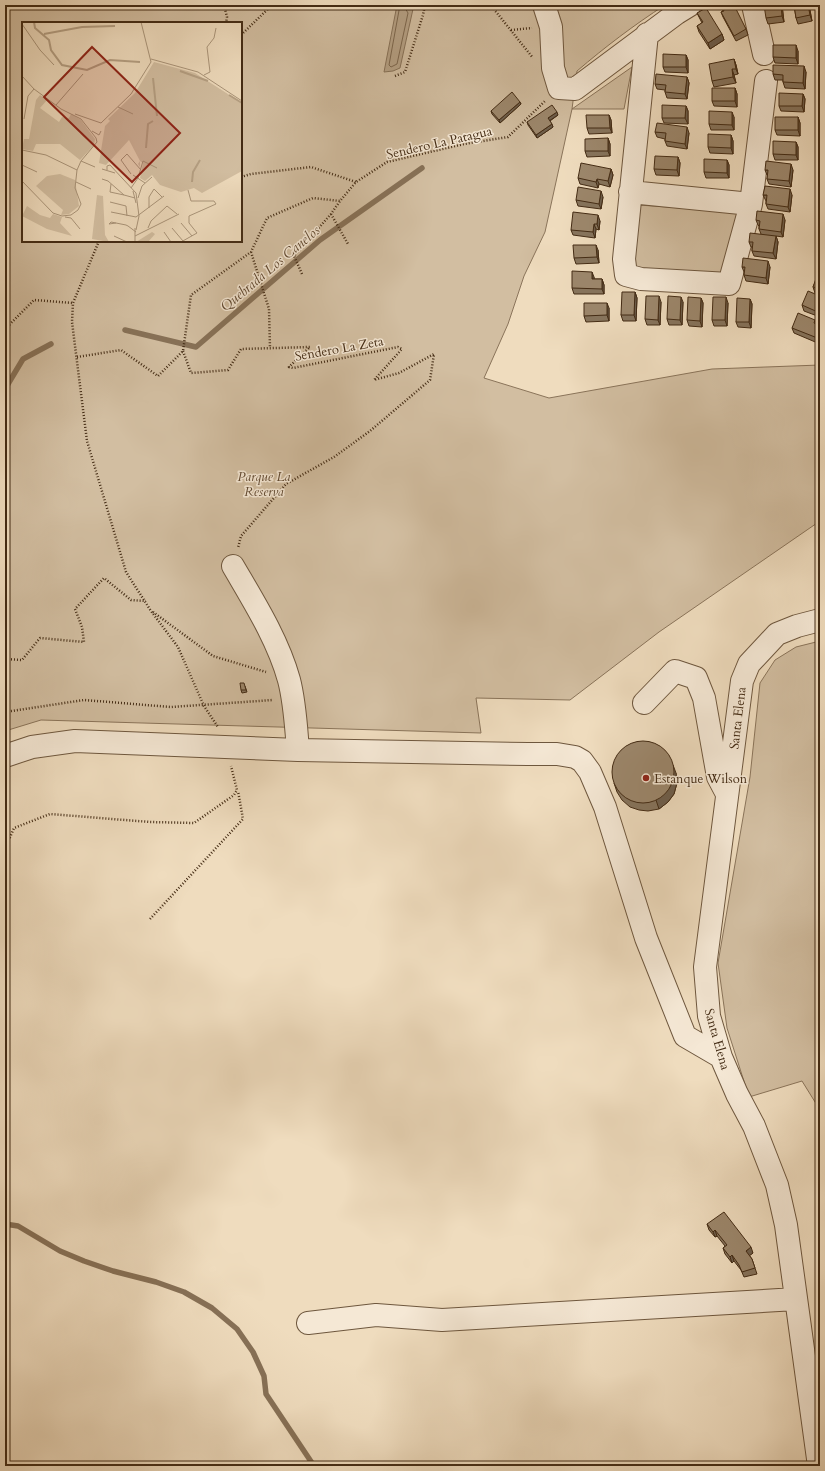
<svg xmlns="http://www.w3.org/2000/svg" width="825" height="1471" font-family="Cardo,serif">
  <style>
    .green { fill: #d2bea1; stroke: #8a745a; fill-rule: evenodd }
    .water { fill: #b5a084; stroke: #877157 }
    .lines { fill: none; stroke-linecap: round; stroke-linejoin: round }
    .shore { stroke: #7c664c; stroke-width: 1 }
    .stream { stroke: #877157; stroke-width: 5.5 }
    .minor-casing { stroke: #6e573e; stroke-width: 24 }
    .path { stroke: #432b14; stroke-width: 2.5; stroke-dasharray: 1 2; stroke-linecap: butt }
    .minor { stroke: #f5e8d5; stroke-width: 22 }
    .wall { fill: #86745d; stroke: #432b14 }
    .shaded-wall { fill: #6d5e4c; stroke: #432b14 }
    .building { fill: #9c876c; stroke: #432b14 }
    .poi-dot { fill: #8f2418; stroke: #f5e8d5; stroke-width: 1.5 }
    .labels { text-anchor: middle; stroke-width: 3; stroke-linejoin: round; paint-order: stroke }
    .street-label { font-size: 13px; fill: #432b14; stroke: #f5e8d5 }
    .park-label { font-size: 13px; font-style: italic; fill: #604830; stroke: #f5e8d5 }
    .poi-label { font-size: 13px; fill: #432b14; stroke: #f5e8d5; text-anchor: start }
    .water-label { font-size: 14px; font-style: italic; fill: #604830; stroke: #f5e8d5 }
    .inset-river { fill: none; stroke: #b5a084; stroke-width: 2 }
    .inset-road { fill: none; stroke: #aa957a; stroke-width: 1 }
    .view { fill: #8f2418; fill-opacity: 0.15; stroke: #8f2418; stroke-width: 2 }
    .inset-edge { fill: none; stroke: #432b14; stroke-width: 2 }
  </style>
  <rect width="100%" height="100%" fill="#efdcbe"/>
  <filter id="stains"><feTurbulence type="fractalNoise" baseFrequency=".005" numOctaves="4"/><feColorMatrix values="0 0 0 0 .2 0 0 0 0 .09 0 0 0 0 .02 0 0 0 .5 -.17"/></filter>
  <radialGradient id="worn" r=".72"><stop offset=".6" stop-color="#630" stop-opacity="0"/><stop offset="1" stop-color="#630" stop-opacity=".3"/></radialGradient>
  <!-- green -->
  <path class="green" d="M5,5H665C634,25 605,47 577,71L572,109L632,67L624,109H572L545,232L524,276L508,324L484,378L549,398L712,369L820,365V521L659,632L570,700L476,698L481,733L41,720L5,731ZM23,23H241V241H23Z
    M639,205L737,212L727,271L714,277L634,267Z
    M820,641V1110L802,1081L749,1097L727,1028L718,963L750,777L760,683L775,660L796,647Z"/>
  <!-- water -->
  <path class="water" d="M397,5H404L413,9L400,68L393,71L384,72Z"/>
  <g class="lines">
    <!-- shore -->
    <path class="shore" d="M400,5L389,65L391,67L397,64L408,13L405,8L404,5"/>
    <!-- stream -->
    <path class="stream" d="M125,330L196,347L320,240L422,168
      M5,389L23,359L51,344
      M5,1224L18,1226L60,1251L84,1261L113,1271L156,1282L184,1292L212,1308L237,1329L253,1352L264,1376L266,1394L314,1466"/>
    <defs>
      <path id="minor" d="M544,5L551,27L553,68L559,88L575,89L677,13L690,5
        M753,5L764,54
        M647,34L624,259L626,275L641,279L729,284L751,204L766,81
        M630,192L751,204
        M233,566C254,602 278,640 289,680C295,703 296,727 298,750
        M644,703L675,671L696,678L704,698L718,777L727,794
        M5,756L32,747L75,741L298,750L528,754H557L575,757L582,761L590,772L605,807L646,938L685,1036L721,1057
        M308,1323L376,1315L442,1320L796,1299
        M819,1466L786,1225L777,1185L754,1126L737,1094L721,1057L709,1016L705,967L742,681L749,664L777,634L797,626L820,620"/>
    </defs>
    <!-- minor casing -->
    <use href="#minor" class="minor-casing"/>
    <!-- path -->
    <path class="path" d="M224,5L227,17L226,23
      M489,5L493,8L533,58
      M511,30L532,28
      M241,35L272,5
      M395,76L405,72L423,15L425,5
      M241,177L251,174L311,167L356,182
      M331,214L348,244
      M99,241L73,303L72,322L87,441L126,572L151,611L178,647L204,706L218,727
      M251,252L269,309L270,348
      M302,274L294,256L331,214L340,201
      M5,329L34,300L73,303
      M183,351L191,373L228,370L241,349L310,347L289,367L293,368L398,347L402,349L374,380L399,373L434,354L430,380L370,431L334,457L286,484L241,536L238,548
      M77,357L121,350L158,376L183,351L191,295L251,252L267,218L313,198L340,201L356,182L387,162L464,144L508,137L545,101
      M153,612L213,656L266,672
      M5,659L22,660L40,638L84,642L82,627L75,609L104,578L131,600L146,601
      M5,712L84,700L171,707L273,700
      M5,849L14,828L50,814L150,822L194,823L234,795L237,790L231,766
      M5,892L8,934L5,954
      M150,919L243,819L238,791"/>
    <!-- minor -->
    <use href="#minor" class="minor"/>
  </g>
  <!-- wall -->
  <path class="wall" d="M720,5L731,7L746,29L748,35L736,41L723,17L721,12L723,11Z
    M782,5L784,22L768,24L766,18Z
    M794,5H809L812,21L798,24L796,18Z
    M820,5V19L818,14Z
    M697,13L722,34L724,40L710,49L699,32L697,26L702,23Z
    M798,51V64L775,63L773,57Z
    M686,55L688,60V73L665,72L663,67Z
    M734,59L736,65L738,74L734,75L736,83L714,87L712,81Z
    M806,72L805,89L785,88L783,82V80H775L773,74Z
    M687,77L689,83L687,99L667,98L665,92V90L657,89L655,84Z
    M735,88L737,94V107L714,106L712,101Z
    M803,94L805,99L804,112L781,111L779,106Z
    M520,102L521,104L500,123L492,114L491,111Z
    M686,106L688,111V124L664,123L662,118Z
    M558,115L550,121L553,127L537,138L528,125L527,122Z
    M609,115L611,120L612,133L589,134L587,128Z
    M734,117V130H711L709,124Z
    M798,117L800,123V136L777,135L775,130Z
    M655,132L689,133L687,149L667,146L665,141V139L657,137Z
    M731,135L733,141V154L710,153L708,147Z
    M608,138L610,144V156L587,157L585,151Z
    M796,142L798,147V160H775L773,154Z
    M678,157L680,163L679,176L656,175L654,169Z
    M727,160L729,165V178H706L704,172Z
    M611,169L613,175L610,187L599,184L598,188L580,184L578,178Z
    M765,170H793L791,187L769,184L767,179L768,175H767Z
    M763,195H792L790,212L768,209L766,204V201Z
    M603,197L601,209L578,206L576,200Z
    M756,220H785L783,237L776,236L778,242L776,259L754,256L752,251V247H751L749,242L761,234L759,229V226L758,225Z
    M600,221L599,230L596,229L595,238L573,235L571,230Z
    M598,250L599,263L576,264L574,258Z
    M742,267H770L768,284L746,281L744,275V272Z
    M820,271V294L815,293L813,287Z
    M594,277V279H602L604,285V294H574L572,288Z
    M635,292L637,298L636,321H623L621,315Z
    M820,296V317L804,311L802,305Z
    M701,298L703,303L702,327L689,326L687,320Z
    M750,299L752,304L751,328L738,327L736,322Z
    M661,302L660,325H647L645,319Z
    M683,302L682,325H669L667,319Z
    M728,303L727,326H714L712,320Z
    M609,308V321L586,322L584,316Z
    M815,320L817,325L820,326V344L794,333L792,328Z
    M245,686L247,692L242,693L241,690Z
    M676,773L677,783L674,794L668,802L659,809L648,811L639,810L630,807L622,800L617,792L614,783Z
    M707,1224L753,1253L749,1255L752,1259L757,1274L744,1277L741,1270L734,1261L732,1263L725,1254L723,1248L725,1246L717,1236L715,1237L709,1230Z"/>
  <!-- shaded-wall -->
  <path class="shaded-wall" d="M781,5H782L784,22L782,16Z
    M808,5H809L812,21L810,15Z
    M722,34L724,40L710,49L708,43Z
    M796,45L798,51V64L796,58Z
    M686,55L688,60V73L686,67Z
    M734,59L736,65L738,74L736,69Z
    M804,66L806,72L805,89L803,83Z
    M732,69L734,75L736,83L733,77Z
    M687,77L689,83L687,99L685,94Z
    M735,88L737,94V107L735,101Z
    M803,94L805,99L804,112L802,106Z
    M520,102L521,104L500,123L499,120Z
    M686,106L688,111V124L685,118Z
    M557,112L558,115L549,121L548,118Z
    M732,112L734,117V130L732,125Z
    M609,115L611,120L612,133L610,128Z
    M798,117L800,123V136L798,130Z
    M552,124L553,127L537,138L536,135Z
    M687,127L689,133L687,149L685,144Z
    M731,135L733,141V154L731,148Z
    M608,138L610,144V156L608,151Z
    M796,142L798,147V160L796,155Z
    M678,157L680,163L679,176L677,170Z
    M727,160L729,165V178L727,173Z
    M791,164L793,170L791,187L789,181Z
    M611,169L613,175L610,187L608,181Z
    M597,179L599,184L598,188L596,182Z
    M790,189L792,195L790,212L788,207Z
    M601,191L603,197L601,209L599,204Z
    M783,214L785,220L783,237L781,232Z
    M598,215L600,221L599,230L597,224Z
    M594,224L596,229L595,238L593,232Z
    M776,236L778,242L776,259L773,253Z
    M596,245L598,250L599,263L597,257Z
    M768,261L770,267L768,284L766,278Z
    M592,272L594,277V285L592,279Z
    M602,279L604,285V294L602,289Z
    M635,292L637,298L636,321L634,315Z
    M659,296L661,302L660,325L658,320Z
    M681,297L683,302L682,325L680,320Z
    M726,297L728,303L727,326L725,320Z
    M701,298L703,303L702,327L700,321Z
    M750,299L752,304L751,328L749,322Z
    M607,303L609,308V321L607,315Z
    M673,765L676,773L677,783L674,794L668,802L659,809L656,800Z
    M715,1230L717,1236L715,1237L713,1232Z
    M751,1247L753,1253L748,1257L746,1251Z
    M732,1255L734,1261L732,1263L730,1257Z"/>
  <!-- building -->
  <path class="building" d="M721,5H730L731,7L734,5L746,29L734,36L721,12L724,11Z
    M764,5H781L782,16L766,18Z
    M794,5H808L810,15L796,18Z
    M817,5H820V14H818Z
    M706,8L722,34L708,43L697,26L703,22L697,13Z
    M773,45H796V58L773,57Z
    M663,54L686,55V67H663Z
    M734,59L736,69H732L733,77L712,81L709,64Z
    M773,65L804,66L803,83L783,82V75L773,74Z
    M656,74L687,77L685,94L665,92L666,85L655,84Z
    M712,88H735V101H712Z
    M512,92L520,102L499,120L491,111Z
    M779,93L803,94L802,106H779Z
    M552,105L557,112L548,118L552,124L536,135L527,122Z
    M662,105L686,106L685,118H662Z
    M709,111L732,112V125L709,124Z
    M586,115H609L610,128H587Z
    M775,117H798V130H775Z
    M657,123L687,127L685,144L665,141L666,133L655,132Z
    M708,134L731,135V148L708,147Z
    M608,138V151H585V139Z
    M773,141L796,142V155L773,154Z
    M655,156L678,157L677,170L654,169Z
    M704,159L727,160V173L704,172Z
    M766,161L791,164L789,181L767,179L768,170H765Z
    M581,163L611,169L608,181L597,179L596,182L578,178Z
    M765,186L790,189L788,207L766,204L767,195H763Z
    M578,187L601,191L599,204L576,200Z
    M757,211L783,214L781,232L759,229L760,221L756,220Z
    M573,212L598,215L597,224H594L593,232L571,230Z
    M750,233L776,236L773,253L752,251L753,242H749Z
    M573,245H596L597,257L574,258Z
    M743,258L768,261L766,278L744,275L745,267H742Z
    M819,270L820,271V289L813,287Z
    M572,271L592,272V279H602V289L572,288Z
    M808,291L820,296V313L802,305Z
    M622,292H635L634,315H621Z
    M646,296H659L658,320L645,319Z
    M668,296L681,297L680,320L667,319Z
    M688,297L701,298L700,321L687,320Z
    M713,297H726L725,320H712Z
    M737,298L750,299L749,322H736Z
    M584,303H607V315L584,316Z
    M798,313L815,320L814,323L820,326V339L792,328Z
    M240,683H244L246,690H241Z
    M612 772a31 31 0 1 1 62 0a31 31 0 1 1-62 0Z
    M724,1212L751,1247L746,1251L752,1259L755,1268L742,1272L739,1265L732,1255L730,1257L723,1248L727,1245L715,1230L713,1232L707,1224Z"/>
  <!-- markers -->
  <circle class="poi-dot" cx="646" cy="778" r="4"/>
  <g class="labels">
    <!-- street labels -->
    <g class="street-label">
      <text transform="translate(439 142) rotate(-13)" y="5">Sendero La Patagua</text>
      <text transform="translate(339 348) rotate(-10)" y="5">Sendero La Zeta</text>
      <text transform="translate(737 718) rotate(-83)" y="5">Santa Elena</text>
      <text transform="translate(718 1039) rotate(74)" y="5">Santa Elena</text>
    </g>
    <!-- park labels -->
    <g class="park-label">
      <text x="264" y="481">Parque La<tspan x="264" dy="15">Reserva</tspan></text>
    </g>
    <!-- poi labels -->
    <g class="poi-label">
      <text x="654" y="783">Estanque Wilson</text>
    </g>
    <!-- water labels -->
    <g class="water-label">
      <text transform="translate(270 268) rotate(-40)" y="5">Quebrada Los Canelos</text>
    </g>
  </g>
  <!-- overview -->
  <g transform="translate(22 22)">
    <rect width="220" height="220" fill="#efdcbe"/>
    <path d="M132,40L173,51L220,81V149L180,171L172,166L159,170L138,163L130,153L123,159L118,156L121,141L118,139V145L116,142L118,139L107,118L84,143L77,141L83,104L88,99L86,97L113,71ZM18,73L25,78L18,86L37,100L40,95L47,96L49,92L59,98L73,117L72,123L58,138L38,122H14L11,129L0,127L2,117H7L14,78ZM38,152L53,158L57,184L47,192L39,193L41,188L14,164L25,154ZM75,173L81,174L83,213L87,220L70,217ZM5,184L18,193L28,196L31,192L40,195L38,201L50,214L25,207L0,194ZM130,210L133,212L126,220H114Z" fill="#d2bea1"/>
    <path class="inset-river" d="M12,0L13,6L27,18L29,28L40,43L65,48L88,38L118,40M22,12L60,5L93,4M158,49L186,59M131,56L135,94M207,73L220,81M124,126L126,102L131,99M170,160L171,150L178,138"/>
    <path class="inset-road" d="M0,2L18,28L32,43M129,37L176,50L220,79M182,53L188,50L185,25L192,16L194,6M0,54L12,67L39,87L59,97L74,116L75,120L59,139L55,148L53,166L59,182L56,188L49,193L40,194L31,191L0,159M34,83L61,52M96,85L111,92M53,92L79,101L109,72L129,40L119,0M2,97L6,74L12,67M70,109L77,113L79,109M0,128L24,133L55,148M59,139L73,145M0,143L15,150M80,147L93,151M85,148V144L88,143L114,171L117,194L114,208M109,152L99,138L105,132L119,148M111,153L123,161M80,157L86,159L102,173L113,176M54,160L69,167M89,162L88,170L102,173M109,166L116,156L121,139L135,146M111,169L114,181M116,176L120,164L130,155M88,180L104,184L105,194M127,186V175L132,167L140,175M89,190L114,195L142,174M43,195L49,196L58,207M94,201L87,202L89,200L104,203L106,204L114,210M159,201L170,214M126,206L129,199L145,184L155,192M150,206L161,219M142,210L149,220M92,214L105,220M113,214L157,192M113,220V206M159,220L175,211L167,201V194L194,182L192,179H169L166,168"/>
    <path class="view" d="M70,25L158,111L110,160L22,75Z"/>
    <rect width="220" height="220" class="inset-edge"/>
  </g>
  <!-- margin -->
  <rect width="825" height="1471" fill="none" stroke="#efdcbe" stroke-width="20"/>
  <rect x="6" y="6" width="813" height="1459" fill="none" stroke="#432b14" stroke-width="2"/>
  <rect x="10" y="10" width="805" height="1451" fill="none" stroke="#432b14"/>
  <rect width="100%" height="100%" filter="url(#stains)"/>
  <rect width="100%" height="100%" fill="url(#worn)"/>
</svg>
